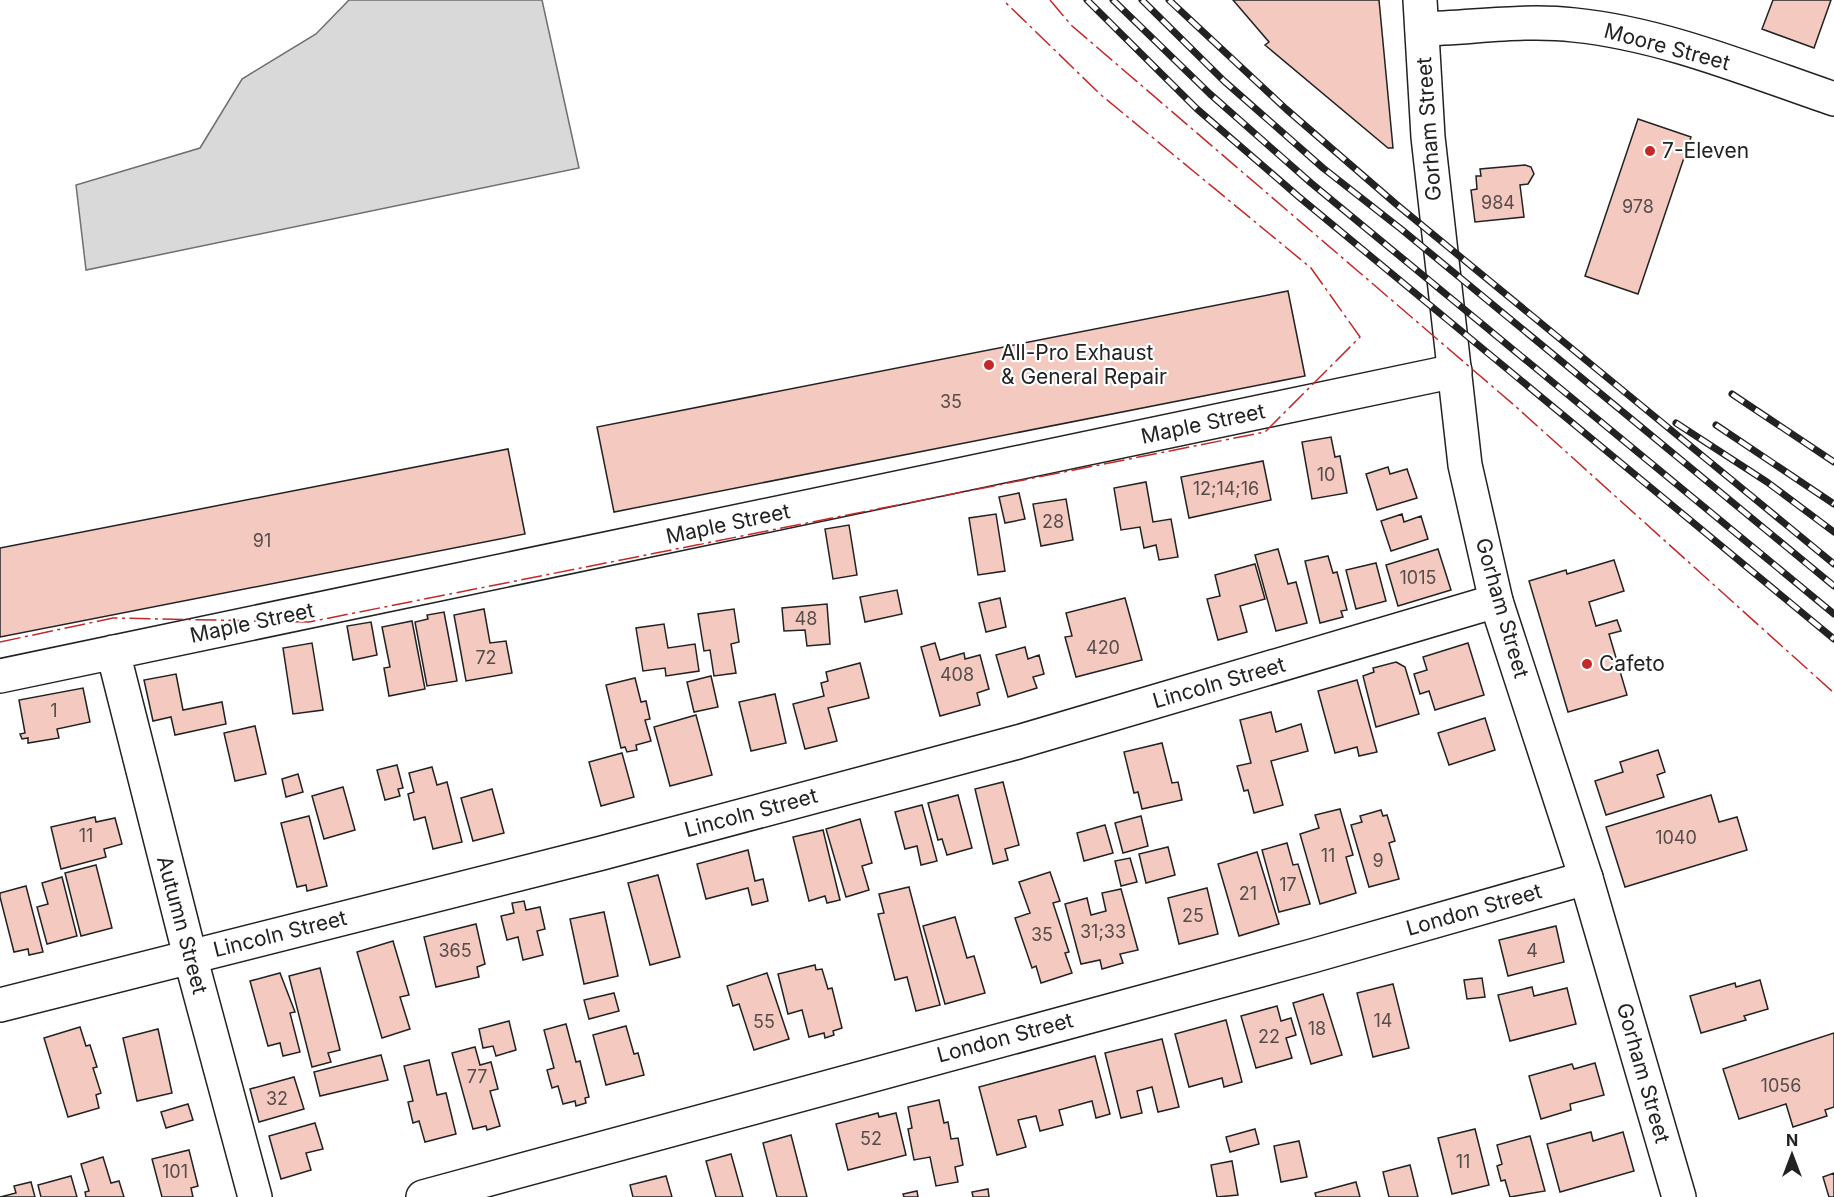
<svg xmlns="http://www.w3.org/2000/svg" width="1834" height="1197" font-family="Inter,sans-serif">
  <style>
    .water { fill: #d9d9d9; stroke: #6f6f6f; stroke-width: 1.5 }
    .building { fill: #f3c9c0; stroke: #222; stroke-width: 1.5 }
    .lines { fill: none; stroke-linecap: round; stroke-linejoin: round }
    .minor-casing { stroke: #222; stroke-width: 36 }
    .major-casing { stroke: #222; stroke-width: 36 }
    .minor { stroke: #fff; stroke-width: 33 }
    .major { stroke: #fff; stroke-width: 33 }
    .rail-casing { stroke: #222; stroke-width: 7 }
    .rail { stroke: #fff; stroke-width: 4.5; stroke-dasharray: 14; stroke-linecap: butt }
    .power { stroke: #c62828; stroke-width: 1.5; stroke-dasharray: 21 4.5 3 4.5; stroke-linecap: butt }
    .poi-dot { fill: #c62828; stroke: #fff; stroke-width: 2 }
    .labels { text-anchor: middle; stroke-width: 4.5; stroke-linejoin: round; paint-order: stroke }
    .number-label { font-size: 18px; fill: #564c4a }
    .street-label { font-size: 21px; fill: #222; stroke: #fff }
    .poi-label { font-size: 21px; fill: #222; stroke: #fff; text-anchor: start }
  </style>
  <rect width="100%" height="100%" fill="#fff"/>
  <!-- water -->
  <path class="water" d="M349,0H542L579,168L86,270L76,185L200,148L242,79L316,34Z"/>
  <!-- building -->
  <path class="building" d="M1233,0H1379L1393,148H1388L1265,45L1269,42Z
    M1773,0H1831L1814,48L1762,29Z
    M1638,119L1691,137L1638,294L1585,276Z
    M1525,165L1531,167L1534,174L1528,184L1520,185L1524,217L1475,222L1471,190L1477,189L1476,176H1481L1480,169Z
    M1288,291L1305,376L614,512L597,427Z
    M1331,437L1335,457L1340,456L1347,493L1312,499L1302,442Z
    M508,449L525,534L0,637V548Z
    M1263,461L1271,500L1189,518L1181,477Z
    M1388,467L1390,474L1407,469L1417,498L1377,510L1366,474Z
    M1146,482L1153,522L1171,519L1178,557L1159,560L1156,545L1144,548L1140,527L1121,530L1114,488Z
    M1019,493L1025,519L1005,523L999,497Z
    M1066,499L1073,540L1041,546L1033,504Z
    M996,514L1005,571L978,575L969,518Z
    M1402,514L1404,522L1421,516L1428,539L1391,551L1381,521Z
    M849,525L857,575L833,579L825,529Z
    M1278,549L1288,584L1296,582L1307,623L1276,631L1255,555Z
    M1438,549L1451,590L1398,606L1386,565Z
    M1328,556L1333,573L1337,572L1347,610L1341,611L1343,617L1320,623L1305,561Z
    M1614,560L1624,591L1589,602L1596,626L1617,620L1621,631L1609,634L1627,695L1568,712L1529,581L1566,570L1567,574Z
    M1376,563L1386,601L1356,609L1346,570Z
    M1255,564L1265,599L1240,606L1247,632L1218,640L1207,599L1220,596L1215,575Z
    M897,590L902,614L865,622L860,597Z
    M1000,598L1006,627L986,632L979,603Z
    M1125,598L1142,660L1076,677L1065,637L1072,636L1066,613Z
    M827,604L830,644L807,646L805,630L784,631L782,608Z
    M484,609L490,643L506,641L512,673L466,681L454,615Z
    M734,609L739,642L731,644L736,673L714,676L710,650L704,651L698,614Z
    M444,612L457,681L427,686L415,622L428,619L427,615Z
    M412,621L425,689L389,696L384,668L390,667L382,627Z
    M371,622L377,655L353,660L347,626Z
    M664,624L668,648L695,644L699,671L666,676L665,668L643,671L636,628Z
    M312,643L323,710L293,714L283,648Z
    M935,643L940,660L964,653L965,659L980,655L989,689L977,693L980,705L940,716L921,647Z
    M1468,643L1484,695L1435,710L1429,691L1420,694L1414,674L1427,670L1423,657Z
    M1025,647L1028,659L1039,655L1044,674L1033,677L1037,688L1008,697L996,655Z
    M1396,662L1405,667L1419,714L1376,727L1363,676L1374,672L1373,668Z
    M860,663L869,698L828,708L837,741L805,749L793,704L824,696L821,683L828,681L826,672Z
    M176,674L183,710L222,702L226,724L175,735L171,717L153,721L144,680Z
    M711,676L718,707L694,712L687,682Z
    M635,678L641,702L646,701L650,719L645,720L651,741L636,745L637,750L627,752L625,747L621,748L606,685Z
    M1357,680L1377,752L1359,756L1357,747L1335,753L1318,691Z
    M83,688L90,722L57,729L59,738L28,743V738L22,739L20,734L25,733L19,700Z
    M775,694L786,743L751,751L739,702Z
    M1271,712L1276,732L1301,724L1308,751L1271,761L1283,805L1254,813L1248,790L1244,791L1237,766L1251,763L1240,720Z
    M696,715L712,775L670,786L654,727Z
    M1485,718L1495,750L1449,765L1438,733Z
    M255,726L266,774L235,781L224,733Z
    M1162,743L1172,783L1178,782L1182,800L1142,809L1138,792L1134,793L1124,752Z
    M1658,750L1665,772L1657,775L1664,797L1606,815L1595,781L1623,772L1620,762Z
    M622,753L634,797L601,806L589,762Z
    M397,765L403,788L398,789L400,796L385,800L377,770Z
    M432,767L437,785L447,782L462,842L433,849L425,817L414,820L408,794L414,792L409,773Z
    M298,774L303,792L286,797L282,779Z
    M1003,782L1019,845L1005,849L1008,860L993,864L975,789Z
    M343,787L355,830L324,839L312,796Z
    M492,789L504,833L473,841L461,798Z
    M958,795L972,848L947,855L942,839L938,840L928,803Z
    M1711,795L1719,822L1737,817L1747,850L1625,887L1606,827Z
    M922,805L937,861L921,865L917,846L905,849L895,812Z
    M1340,809L1353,855L1346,857L1356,893L1320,904L1300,834L1319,828L1315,815Z
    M1381,810L1383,816L1387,815L1395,841L1389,843L1399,879L1369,887L1351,825L1362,822L1360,816Z
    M309,816L327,886L307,891L306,885L297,887L281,823Z
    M1141,816L1148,846L1123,853L1115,823Z
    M95,817L96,822L115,818L122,844L104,849L106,857L61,869L51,827Z
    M860,819L872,863L862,866L869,890L846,897L826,829Z
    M1105,825L1113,853L1084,861L1077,833Z
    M823,830L840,900L827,903L825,896L809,901L793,837Z
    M1287,843L1293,865L1298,864L1310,904L1279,912L1262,850Z
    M1168,847L1175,875L1146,883L1139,854Z
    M748,850L755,881L763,879L768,901L752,905L748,888L706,899L697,864Z
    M1257,852L1279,924L1239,936L1218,864Z
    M1130,858L1137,882L1121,886L1115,861Z
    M96,865L112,928L81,936L65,873Z
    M1050,872L1060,901L1053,903L1069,952L1065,953L1072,973L1041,983L1036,966L1032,968L1015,918L1030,913L1019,882Z
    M658,875L680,957L650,965L628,883Z
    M62,877L77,936L47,944L37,907L48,904L42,883Z
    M26,886L43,952L29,955L28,949L14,952L0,897V893Z
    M909,887L940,1005L916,1011L907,977L895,980L878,914L884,913L879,894Z
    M1207,888L1218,934L1179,944L1168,898Z
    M1121,889L1138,950L1120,954L1123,963L1102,969L1100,960L1081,964L1065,904L1087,898L1091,915L1106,911L1102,893Z
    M524,901L526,910L540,907L545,929L537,931L543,955L523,960L518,937L507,940L501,916L514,913L512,903Z
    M604,912L618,976L584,984L570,919Z
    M955,917L967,958L974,956L985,993L945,1004L923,926Z
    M476,924L485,964L477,967L479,977L436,987L424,937Z
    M1556,926L1564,962L1508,976L1499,940Z
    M393,941L409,995L400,997L410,1029L382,1038L357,952Z
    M815,965L816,970L822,969L828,989L832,988L842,1028L833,1031L834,1035L825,1038L824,1033L809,1037L802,1010L788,1014L778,974Z
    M320,968L340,1050L328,1053L331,1062L312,1067L289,976Z
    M280,973L295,1012L290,1013L300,1052L283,1056L280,1043L268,1046L250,981Z
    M767,973L789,1039L754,1050L739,1004L733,1006L727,986Z
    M1482,978L1485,997L1467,999L1464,980Z
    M1760,980L1768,1009L1744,1016L1746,1020L1701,1033L1690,996L1735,983L1736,987Z
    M1393,984L1409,1048L1373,1057L1357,993Z
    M1532,987L1534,996L1567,988L1576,1024L1510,1041L1498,995Z
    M614,993L619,1011L589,1019L584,1000Z
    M1323,994L1342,1055L1311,1064L1293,1003Z
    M1277,1006L1281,1021L1291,1018L1296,1035L1286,1038L1292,1058L1256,1068L1241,1016Z
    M1226,1020L1242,1082L1224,1087L1222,1078L1189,1087L1175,1034Z
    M509,1021L516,1050L496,1056L493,1046L483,1048L479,1029Z
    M566,1024L576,1062L580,1061L589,1097L585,1098L586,1103L576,1106L575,1101L563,1104L558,1086L552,1088L547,1070L554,1068L544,1030Z
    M626,1026L634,1054L638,1053L644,1075L606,1085L593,1035Z
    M80,1027L86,1046L90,1045L97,1067L93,1068L101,1093L96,1095L99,1108L68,1117L44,1038Z
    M158,1029L172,1093L137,1101L123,1038Z
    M1834,1033V1107L1825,1110L1827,1116L1793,1127L1786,1104L1739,1119L1723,1069Z
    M1162,1039L1179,1107L1158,1112L1152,1087L1137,1091L1142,1113L1121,1118L1105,1053Z
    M475,1047L480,1065L491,1062L498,1089L490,1091L500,1126L487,1130L486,1126L473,1129L452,1053Z
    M381,1055L388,1080L320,1096L314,1072Z
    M1095,1056L1110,1114L1096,1118L1092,1101L1059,1110L1063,1125L1040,1131L1036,1116L1018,1120L1026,1147L997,1155L979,1087Z
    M429,1060L437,1095L446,1093L456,1134L425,1142L419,1121L413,1123L408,1102L413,1101L404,1066Z
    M1595,1063L1604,1095L1570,1104L1571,1110L1541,1119L1529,1076L1572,1064L1574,1069Z
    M294,1077L304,1109L259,1122L250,1089Z
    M939,1100L944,1123L948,1122L951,1139L958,1138L963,1165L955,1167L958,1182L936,1186L930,1157L914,1160L908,1129L912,1128L908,1107Z
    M188,1104L193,1120L166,1128L161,1112Z
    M878,1113L879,1117L896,1113L906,1155L848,1170L836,1124Z
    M315,1123L323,1149L306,1153L311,1170L281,1179L269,1136Z
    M1255,1129L1259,1144L1230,1152L1226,1137Z
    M1475,1129L1489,1185L1452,1194L1438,1138Z
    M1591,1132L1593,1141L1623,1132L1634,1171L1560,1192L1547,1144Z
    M791,1135L807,1197H777L763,1143Z
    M1530,1136L1545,1191L1510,1197L1505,1180L1501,1181L1497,1166L1502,1164L1497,1145Z
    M1299,1141L1307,1177L1281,1182L1274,1146Z
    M189,1150L198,1186L191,1188L193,1197H162L152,1159Z
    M731,1154L743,1197H716L706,1161Z
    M103,1157L111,1183L119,1181L124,1197H86L85,1192L89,1191L81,1164Z
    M1232,1161L1238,1195L1217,1197L1211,1165Z
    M1410,1165L1418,1197H1389L1383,1172Z
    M1834,1173V1197H1829L1823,1177Z
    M71,1176L77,1197H41L38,1185Z
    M666,1176L672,1197H633L630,1185Z
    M31,1182L35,1197H0L16,1193L14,1186Z
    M1356,1182L1360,1197H1316L1315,1193Z
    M988,1189L989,1197H973L972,1192Z
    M917,1191L918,1197H904L903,1194Z"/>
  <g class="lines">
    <defs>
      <path id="minor" d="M1422,29C1472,28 1524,19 1574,25C1663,34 1749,70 1834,99
        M113,652L190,956L255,1197
        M0,676L1455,371
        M0,1005L602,853L1018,742L1496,601
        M423,1197L1312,956L1586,878"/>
      <path id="major" d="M1420,0L1428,137L1465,465L1496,601L1586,878L1679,1197"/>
    </defs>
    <!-- minor casing -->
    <use href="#minor" class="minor-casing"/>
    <!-- major casing -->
    <use href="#major" class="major-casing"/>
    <!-- minor -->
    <use href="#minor" class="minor"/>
    <!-- major -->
    <use href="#major" class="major"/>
    <defs>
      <path id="rail" d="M1087,0L1197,109L1299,197L1834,639
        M1113,0L1210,94L1311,183L1834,614
        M1142,0L1224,81L1323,168L1401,229L1834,586
        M1169,0L1286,109L1396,204L1834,564
        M1732,394L1834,462
        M1676,423L1767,482L1834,532
        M1716,425L1834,504"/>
    </defs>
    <!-- rail casing -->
    <use href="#rail" class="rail-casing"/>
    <!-- rail -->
    <use href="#rail" class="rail"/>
    <!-- power -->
    <path class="power" d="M1050,0L1071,25L1514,405L1834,693
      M0,642L113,618L309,622L1265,432L1360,337L1311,268L1101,95L1003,0"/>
  </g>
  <!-- markers -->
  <g class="poi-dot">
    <circle cx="1650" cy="151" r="6"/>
    <circle cx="989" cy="365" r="6"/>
    <circle cx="1587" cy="664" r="6"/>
  </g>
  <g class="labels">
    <!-- number labels -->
    <g class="number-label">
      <text x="1498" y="209">984</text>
      <text x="1638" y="213">978</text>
      <text x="951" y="408">35</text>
      <text x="1326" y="481">10</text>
      <text x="1226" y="495">12;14;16</text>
      <text x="1053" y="528">28</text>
      <text x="262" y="547">91</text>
      <text x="1418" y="584">1015</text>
      <text x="806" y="625">48</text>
      <text x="1103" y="654">420</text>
      <text x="486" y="664">72</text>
      <text x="957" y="681">408</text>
      <text x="54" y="717">1</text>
      <text x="86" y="842">11</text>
      <text x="1676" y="844">1040</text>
      <text x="1328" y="862">11</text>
      <text x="1378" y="867">9</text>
      <text x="1288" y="891">17</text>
      <text x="1248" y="900">21</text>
      <text x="1193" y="922">25</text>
      <text x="1103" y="938">31;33</text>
      <text x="1042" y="941">35</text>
      <text x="455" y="957">365</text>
      <text x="1532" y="957">4</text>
      <text x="1383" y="1027">14</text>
      <text x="764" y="1028">55</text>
      <text x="1317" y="1035">18</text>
      <text x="1269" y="1043">22</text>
      <text x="477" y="1083">77</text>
      <text x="1781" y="1092">1056</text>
      <text x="277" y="1105">32</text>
      <text x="871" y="1145">52</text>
      <text x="1463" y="1168">11</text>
      <text x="175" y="1178">101</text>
    </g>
    <!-- street labels -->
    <g class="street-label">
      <text transform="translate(1667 47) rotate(15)" y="7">Moore Street</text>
      <text transform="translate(1429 129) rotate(-94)" y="7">Gorham Street</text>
      <text transform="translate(1203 424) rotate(-12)" y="7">Maple Street</text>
      <text transform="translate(728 524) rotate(-12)" y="7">Maple Street</text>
      <text transform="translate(1502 608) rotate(74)" y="7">Gorham Street</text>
      <text transform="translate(252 623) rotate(-12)" y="7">Maple Street</text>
      <text transform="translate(1219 683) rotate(-16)" y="7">Lincoln Street</text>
      <text transform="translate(751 813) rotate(-15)" y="7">Lincoln Street</text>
      <text transform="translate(1474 910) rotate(-16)" y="7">London Street</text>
      <text transform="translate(182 925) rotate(75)" y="7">Autumn Street</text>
      <text transform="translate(280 934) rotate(-14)" y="7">Lincoln Street</text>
      <text transform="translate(1005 1038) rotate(-15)" y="7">London Street</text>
      <text transform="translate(1643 1073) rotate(74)" y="7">Gorham Street</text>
    </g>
    <!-- poi labels -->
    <g class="poi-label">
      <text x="1662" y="158">7-Eleven</text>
      <text x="1001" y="360">All-Pro Exhaust<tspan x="1001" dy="24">&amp; General Repair</tspan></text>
      <text x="1599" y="671">Cafeto</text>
    </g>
  </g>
  <!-- north arrow -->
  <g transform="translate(1792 1155)" stroke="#ffffff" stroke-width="4.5" paint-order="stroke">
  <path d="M0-4.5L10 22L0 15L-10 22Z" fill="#222222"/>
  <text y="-9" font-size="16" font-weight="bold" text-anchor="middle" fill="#222222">N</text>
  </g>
</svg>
